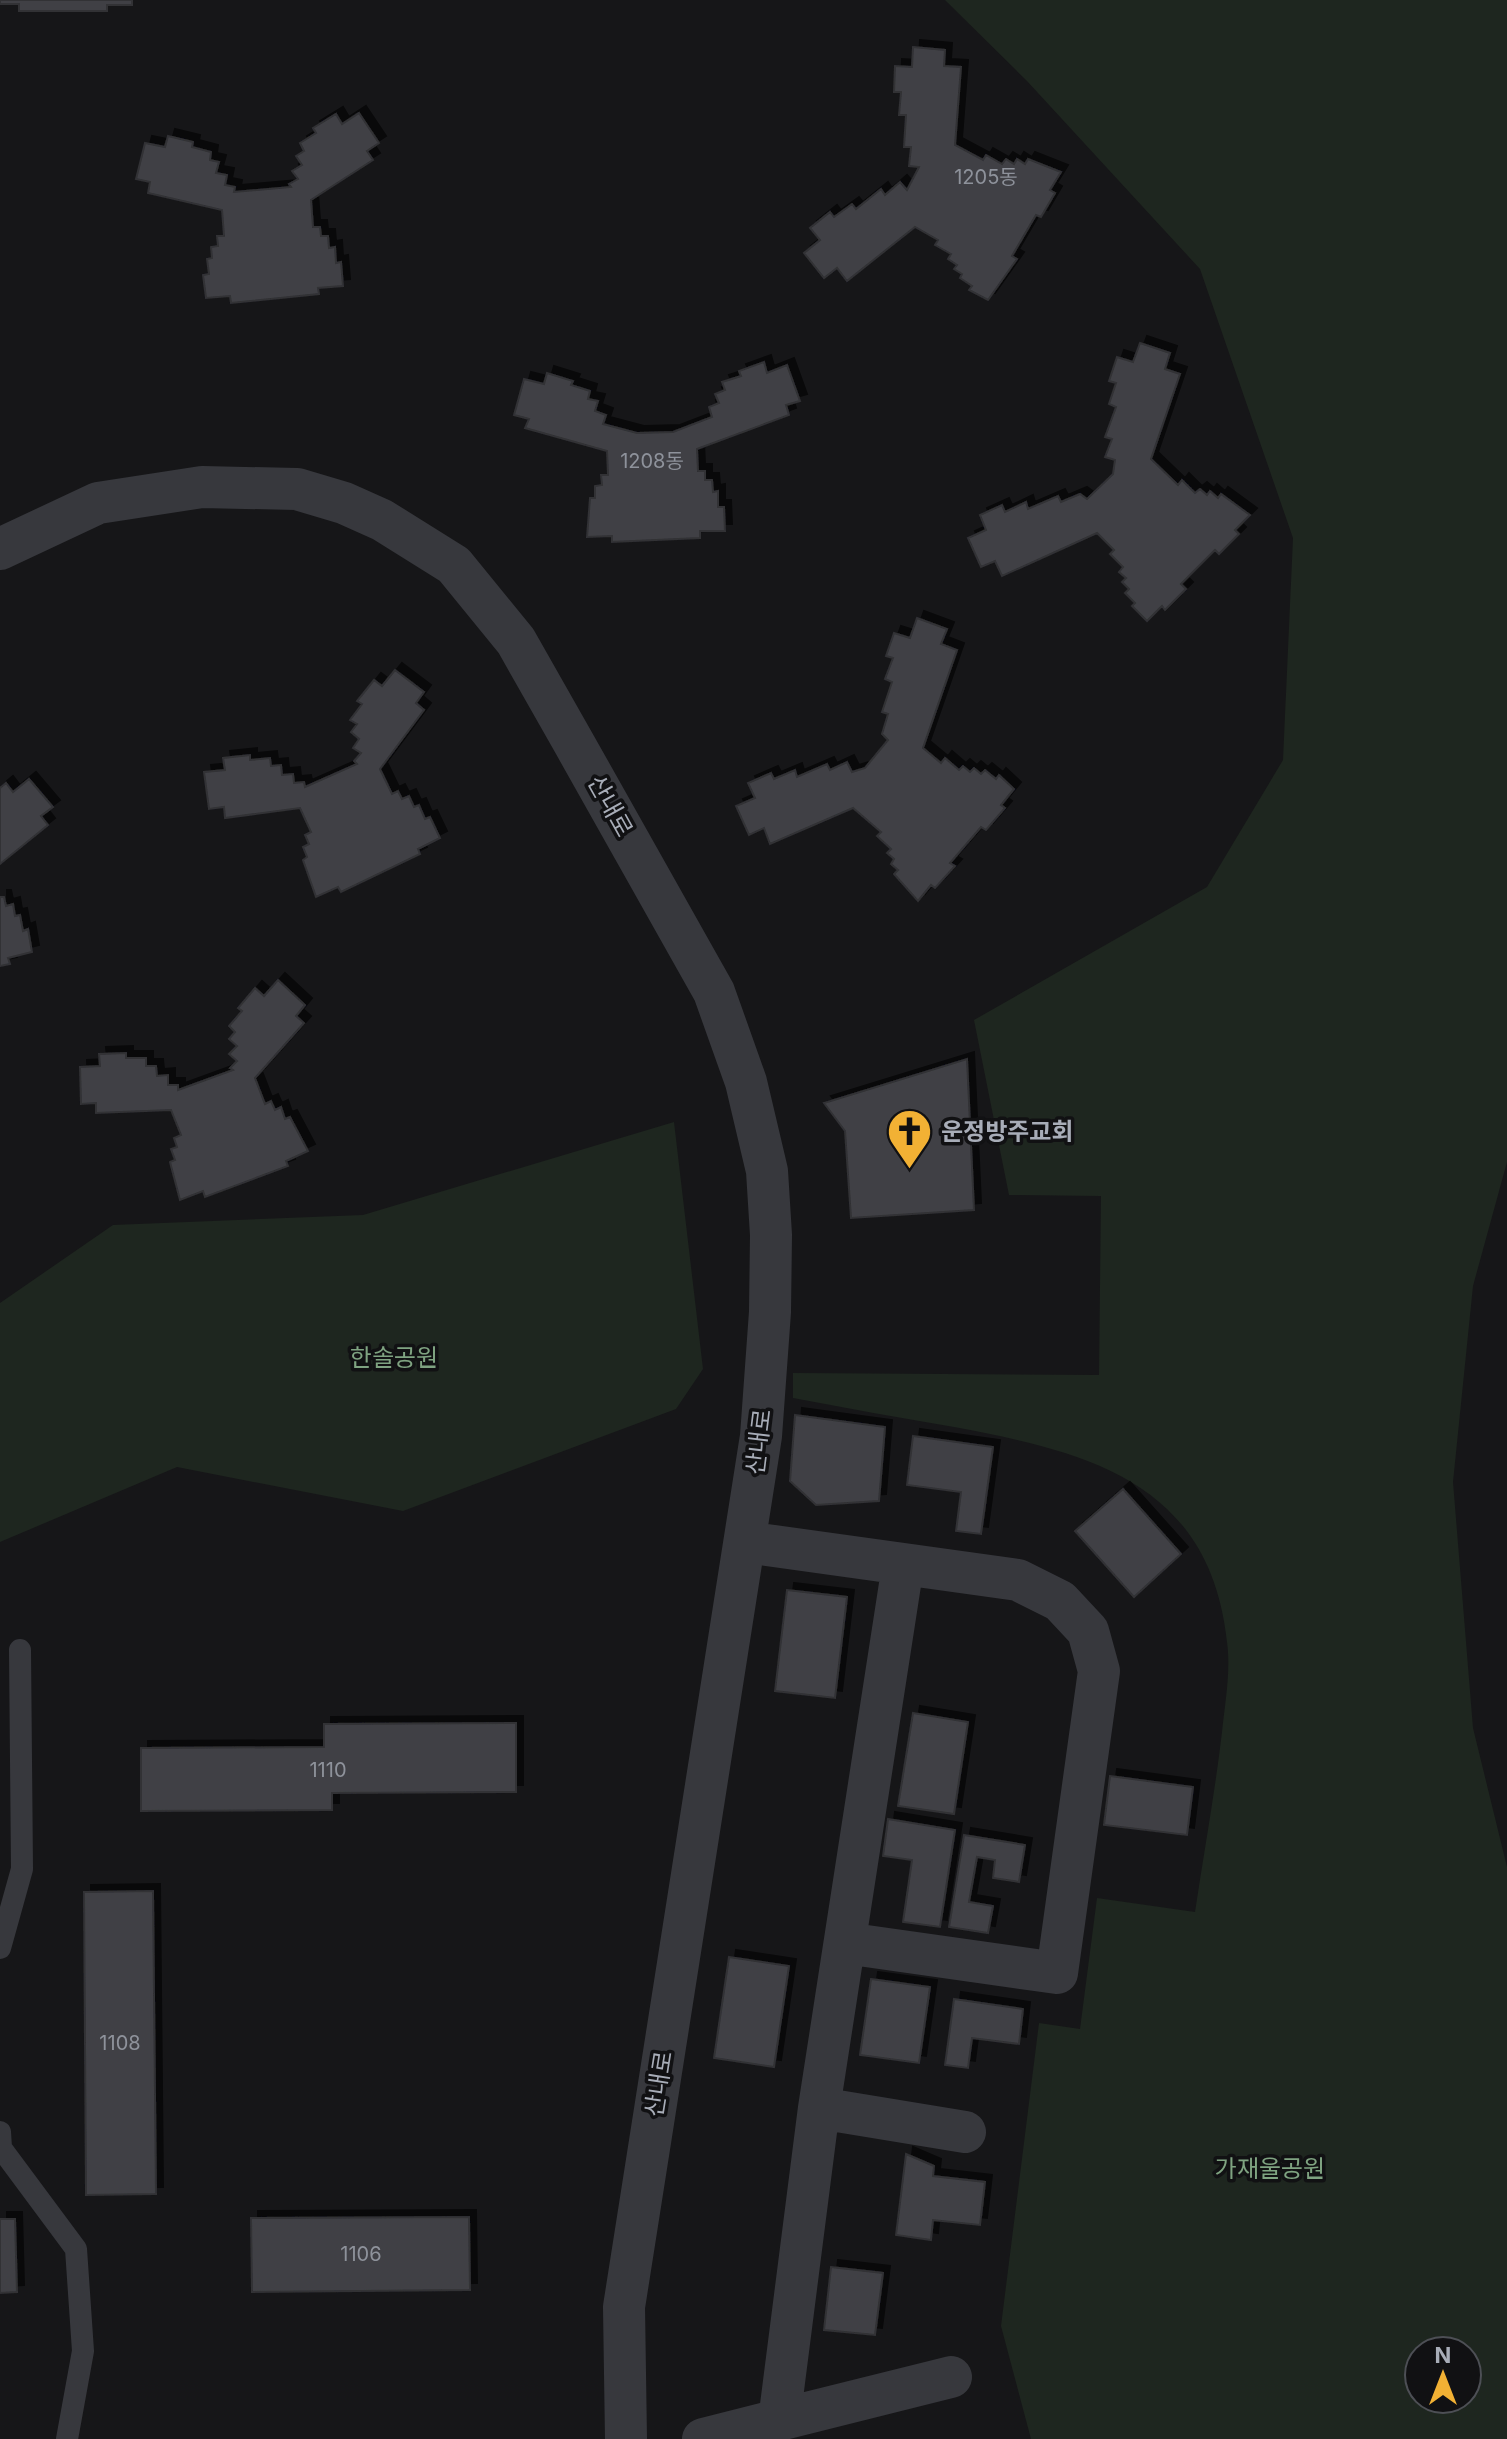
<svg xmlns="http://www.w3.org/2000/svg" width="1507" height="2439" font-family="Inter,'Noto Sans KR',sans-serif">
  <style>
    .green { fill: #1e261f; fill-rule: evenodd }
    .building { fill: #404145; stroke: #303034; stroke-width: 2; filter: url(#shadow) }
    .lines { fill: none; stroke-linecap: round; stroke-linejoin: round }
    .lane { stroke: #37383d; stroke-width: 22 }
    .street { stroke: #37383d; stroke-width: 42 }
    .labels { text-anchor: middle; stroke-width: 7; stroke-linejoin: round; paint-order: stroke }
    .number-label { font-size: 20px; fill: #8e929b }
    .street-label { font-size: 24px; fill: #a8adb8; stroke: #111113 }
    .poi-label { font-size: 24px; font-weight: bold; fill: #a8adb8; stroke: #111113; text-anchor: start }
    .park-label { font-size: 24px; fill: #7fa381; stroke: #111113 }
  </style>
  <defs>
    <filter id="shadow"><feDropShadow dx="7" dy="-7" stdDeviation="0" flood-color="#0009"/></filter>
  </defs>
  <rect width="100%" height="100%" fill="#161618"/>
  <!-- green -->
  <path class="green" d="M945,0H1507V1162L1473,1286L1453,1482L1473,1728L1507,1867V2439H1031L1001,2326L1039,2023L1080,2029L1097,1898L1195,1912C1204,1852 1215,1792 1222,1732C1225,1703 1231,1671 1227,1642C1210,1482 1088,1452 954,1427C900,1418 847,1408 793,1398V1373L1099,1375L1101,1196L1009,1195L974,1020L1207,887L1283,760L1293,538L1200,269L1027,81ZM1419,2351H1467V2399H1419Z
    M674,1122L703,1369L676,1409L403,1511L177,1467L0,1542V1303L113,1225L363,1215Z"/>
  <!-- building -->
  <path class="building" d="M0,0H132V5H107V11H19V4H0Z
    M913,47L945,50L944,66L961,67L955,145L983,160L986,155L1002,164L1006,159L1014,164L1017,159L1025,164L1028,159L1061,172L1050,190L1055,193L1041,217L1036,215L1012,256L1017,259L988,300L969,290L972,286L960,278L962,274L954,269L957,265L948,259L951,254L935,245L938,240L915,227L847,281L837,268L824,278L804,253L820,240L810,228L830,212L834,217L852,204L856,209L881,189L885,195L900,182L907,190L919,167L909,166L911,147H904L906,115H899L901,92H894L895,66L912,67Z
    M359,113L379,143L367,151L373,160L311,200L313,227H320L321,236H328L329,248L335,247L336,263L341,262L343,286L318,288L319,294L231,303L230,296L206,298L203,275L209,274L207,259L212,258L211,247L218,246L217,236H224L222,210L148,193L150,182L136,179L145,143L165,147L168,136L193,142L192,147L211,152L210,160L219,162L216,173L227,175L225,185L235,187L234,192L291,187L289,184L298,179L292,171L302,165L296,156L304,151L300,143L316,133L313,128L336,114L342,124Z
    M1140,343L1170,353L1165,369L1180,374L1151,459L1178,485L1182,480L1195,493L1200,489L1207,495L1210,491L1218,498L1221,494L1250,515L1235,530L1239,534L1219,554L1215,550L1181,584L1186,589L1165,610L1162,606L1147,621L1132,606L1135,603L1125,593L1129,589L1122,582L1126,578L1119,572L1123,567L1110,554L1114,550L1097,533L1002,576L995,561L981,567L968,538L986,530L980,515L1002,505L1005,512L1026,502L1028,509L1058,496L1061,502L1080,494L1087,499L1113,474L1115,460L1105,457L1112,439L1105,437L1116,407L1109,404L1116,383L1109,381L1117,357L1133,362Z
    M764,362L767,373L787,365L800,401L786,405L789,415L697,449L698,471H705V480H712L713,492L718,491V507H724L725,531H700V538L612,542V536L587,537L590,498H595V486L602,485L601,475H608L607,451L525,428L529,419L514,415L524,379L544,384L547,373L573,381L571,385L590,391L588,399L598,401L595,411L606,415L603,424L637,433L673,432L712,417L709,407L719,403L715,394L725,390L722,382L741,376L739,371Z
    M917,618L947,629L941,644L957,650L923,748L941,763L945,758L959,770L963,766L970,772L974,768L981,774L985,770L996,779L999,775L1014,789L1001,805L1005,808L986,830L981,827L950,863L955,866L935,888L931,885L918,901L894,874L898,870L891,864L894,859L887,853L891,849L877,836L881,832L853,808L770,844L764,828L749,835L736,806L755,798L748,783L771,773L774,779L795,770L797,777L827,764L830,770L847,762L852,772L865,768L888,740L882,734L888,714L882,712L892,682L885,679L893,658L886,656L894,633L910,638Z
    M395,670L424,692L416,703L424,710L380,769L392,794L398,791L402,799L409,796L414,807L419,805L425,819L430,817L440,838L418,849L420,854L341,892L338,887L316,897L303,860L307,857L303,847L309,844L305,835L311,832L300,808L225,818L224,807L209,809L204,772L225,770L223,758L250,755V760L270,758L271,766L281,765L282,775L293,774L294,783L304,782L305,787L357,764L354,761L361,753L353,748L359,739L351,732L357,724L350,720L362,704L357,701L374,680L382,686Z
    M29,779L53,807L41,816L48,825L0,864V788L6,783L13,792Z
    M0,897H4L6,906L13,904L15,916L20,915L23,931L28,929L32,952L8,958L10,964L0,966Z
    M278,980L305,1005L296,1016L304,1023L255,1078L265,1104L271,1101L275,1110L281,1107L285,1119L290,1117L308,1151L286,1161L288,1166L205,1197L203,1191L180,1200L170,1162L175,1160L171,1149L177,1147L174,1138L181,1135L171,1110L96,1113V1103L81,1104L80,1067L100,1066L99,1054L126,1053V1058H146V1066H156L157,1076L168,1075V1085H178V1090L233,1070L230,1068L237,1061L229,1054L237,1046L229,1039L235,1032L229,1026L242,1011L238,1008L255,988L264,996Z
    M967,1059L974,1210L851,1218L845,1131L824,1103Z
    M795,1415L885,1427L879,1501L816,1505L790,1481Z
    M913,1436L993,1447L981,1534L956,1531L961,1492L907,1485Z
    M1123,1489L1181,1554L1134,1597L1075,1531Z
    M787,1590L847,1597L835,1698L775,1691Z
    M913,1713L968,1722L954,1814L898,1806Z
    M516,1723V1792L332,1793V1810L141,1811V1748L324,1747V1724Z
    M1110,1776L1193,1787L1187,1835L1104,1825Z
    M888,1819L955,1830L940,1927L903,1922L912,1860L883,1856Z
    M964,1835L1025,1845L1019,1882L993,1878L995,1860L977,1857L969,1902L993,1906L988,1933L949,1927Z
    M153,1891L156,2194L86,2195L84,1892Z
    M729,1957L789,1966L774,2067L714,2058Z
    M871,1979L930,1987L919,2063L860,2055Z
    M954,1999L1023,2009L1019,2044L972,2038L968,2068L945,2065Z
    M906,2154L934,2166L933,2176L985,2182L980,2225L933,2220L931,2240L896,2235Z
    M469,2217L470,2290L252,2292L251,2218Z
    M0,2219H15L17,2292L0,2293Z
    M831,2267L883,2273L875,2335L824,2330Z"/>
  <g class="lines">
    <!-- lane -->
    <path class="lane" d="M0,1948L22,1869L20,1650
      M0,2132L1,2148L76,2249L83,2351L67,2439"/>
    <!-- street -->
    <path class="street" d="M0,549L98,503L202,487L297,489L344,503L382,520L454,565L516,641L575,745L714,992L746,1082L767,1171L771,1235L770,1312L761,1436L624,2307L626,2439
      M745,1542L1018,1580L1060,1601L1088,1631L1099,1671L1057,1973L845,1943
      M819,2108L965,2132
      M779,2421L819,2108L903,1565
      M703,2439L951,2377"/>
  </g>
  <!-- icons -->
  <defs>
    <symbol id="church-pin" viewBox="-11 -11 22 30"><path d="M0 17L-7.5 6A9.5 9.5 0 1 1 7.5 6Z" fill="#f2b134" stroke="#111113"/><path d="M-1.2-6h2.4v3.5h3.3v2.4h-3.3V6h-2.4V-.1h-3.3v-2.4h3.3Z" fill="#111"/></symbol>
  </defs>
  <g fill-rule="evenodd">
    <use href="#church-pin" x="884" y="1106" width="51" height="69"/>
  </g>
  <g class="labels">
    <!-- number labels -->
    <g class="number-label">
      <text x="986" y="184">1205동</text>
      <text x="652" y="468">1208동</text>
      <text x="328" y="1777">1110</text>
      <text x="120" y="2050">1108</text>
      <text x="361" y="2261">1106</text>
    </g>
    <!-- street labels -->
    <g class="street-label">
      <text transform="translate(610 806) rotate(61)" y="8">산내로</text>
      <text transform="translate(759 1442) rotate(-83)" y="8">산내로</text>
      <text transform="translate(659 2084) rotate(-81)" y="8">산내로</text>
    </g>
    <!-- poi labels -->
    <g class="poi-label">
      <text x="941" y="1140">운정방주교회</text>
    </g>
    <!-- park labels -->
    <g class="park-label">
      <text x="394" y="1366">한솔공원</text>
      <text x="1270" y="2177">가재울공원</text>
    </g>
  </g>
  <!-- north arrow -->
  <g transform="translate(1443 2375)"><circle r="38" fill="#111113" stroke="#4d4f55" stroke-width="2"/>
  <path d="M0-6L14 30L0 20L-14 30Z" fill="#f2b134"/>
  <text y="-12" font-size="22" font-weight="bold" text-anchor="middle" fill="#a8adb8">N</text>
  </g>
</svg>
